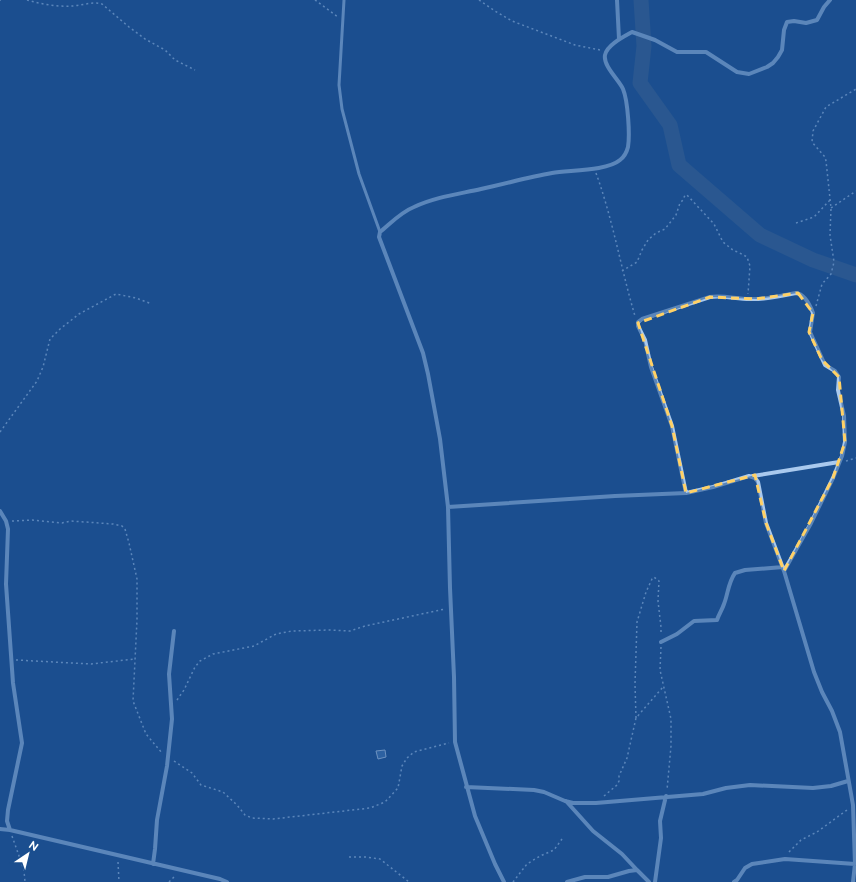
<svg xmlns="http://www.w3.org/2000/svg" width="856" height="882" font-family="Raleway,sans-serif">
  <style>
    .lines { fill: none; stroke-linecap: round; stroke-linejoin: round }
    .river { stroke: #3c6290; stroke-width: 15 }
    .building { fill: #4478b7; stroke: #cfe3fa }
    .path { stroke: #a9c9ee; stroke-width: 1.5; stroke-dasharray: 2 3; stroke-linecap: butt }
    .lane { stroke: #a9c9ee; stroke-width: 3 }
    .street { stroke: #a9c9ee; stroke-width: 4 }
    .marked { fill: none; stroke: #ffd166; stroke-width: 3; stroke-dasharray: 8 5; stroke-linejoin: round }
  </style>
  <rect width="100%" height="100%" fill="#1b4f8f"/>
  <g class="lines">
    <!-- river -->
    <path class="river" d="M641,0L644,46L640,83L670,125L679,165L760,235L813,260L856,275"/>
  </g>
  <!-- building -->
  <path class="building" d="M385,750L386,757L378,759L376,751Z"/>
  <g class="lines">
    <!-- path -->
    <path class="path" d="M0,0H1
      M27,0C41,4 57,7 71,6C81,6 92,1 102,4L129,27L145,39L165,50L175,60L195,70
      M315,0L338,17
      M479,0L495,11L512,21L575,45L600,50
      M596,173C613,220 621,269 635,316
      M831,208L856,191
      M796,223L814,217L830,200
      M622,271L637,262L642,250L648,240L656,233L665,229L676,215L680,203L683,200L685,195H687L714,224L723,242L734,251L738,252L747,257L750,266L748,294
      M816,306L822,284L831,274L834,262L830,235L831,208L826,161L825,157L812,142L813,131L826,107L856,89
      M0,432L37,381L43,367L50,339L60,329L79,314L116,294L136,298L152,304
      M846,461L856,458
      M12,521L32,520L62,523L71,521L113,524L122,526L125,529L129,543L137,579V620L133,701L146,734L162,753
      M661,647L660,670L671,719V746L667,790
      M16,660L91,664L134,659
      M177,700L184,690L195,667L200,661L213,654L254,646L276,634L292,631L329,630L350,631L365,626L445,609
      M636,718L635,684L637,622L646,592L652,579L654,577L659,581L658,601L661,627V635
      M174,761L192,773L201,785L223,792L237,805L245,815L252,818L273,819L370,808L385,802L398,788L402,766L407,758L414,752L449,743
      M604,796L617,785L619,781V776L627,758L636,718L663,687
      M12,836L24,870L25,882
      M789,852L801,840L817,832L847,810
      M349,857H366L380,859L409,882
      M118,862L119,882
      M169,882L176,875
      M513,882L527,864L540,856L554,850L562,839"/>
    <!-- lane -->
    <path class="lane" d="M344,0L339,85L342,109L359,174L380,232"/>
    <!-- street -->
    <path class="street" d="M617,0L619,39
      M753,476L839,462
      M686,493L672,426L651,367L645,340L638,326V322L642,319L710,297C723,295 736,299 750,299C765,300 781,296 796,293C804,294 810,305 813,313L810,332L825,365L835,371L839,377L838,390L844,416L845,442L842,456L833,478L810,525L784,571
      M448,507L615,496L686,493L713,487L749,476L755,478L758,482L766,523L784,571L814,672L822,692L832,711L840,732L853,805L855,864L853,882
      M0,511L6,521L8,529L6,584L13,683L22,743L8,810L7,821L10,830
      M661,642L677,634L694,621L717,620C719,614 722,610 724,604C728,594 728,583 735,573L745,570L783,567
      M466,787L534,790L544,792L565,801L573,803H596L703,794L726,788L750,785L813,788L831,786L848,781
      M566,801L593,831L622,854L637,870
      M0,829L10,830L220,879L227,882
      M153,864L155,849L157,820L167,766L172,719L169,674L174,631
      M504,882L495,864L475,816L455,742L454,677L450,588L448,507L440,439L428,374L423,353L379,237L380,232C391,223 401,212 414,207C435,197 459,194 481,189C505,184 528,177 552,173C570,170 607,171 620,160C624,157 627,151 628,147C630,135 628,101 623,89C619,80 603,66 605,55C607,45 623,37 632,32L655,40L677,52H706L737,72L749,74L767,67L773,63L778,57L782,50L784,30L787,22L794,21L806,23L817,20L824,7L830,0
      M567,882L585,877H608L629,871L637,870L649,882
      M655,882L661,838L660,821L666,796
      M734,882L737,880L745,868L752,864L785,859L855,864"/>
  </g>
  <!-- marked area -->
  <path d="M0 0H856V882H0ZM798,293L813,313L809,332L822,360L839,377L845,442L833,478L784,571L766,523L755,475L686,493L672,426L638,323L710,297L756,299Z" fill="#1b4f8f" fill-opacity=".55" fill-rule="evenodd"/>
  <path class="marked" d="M798,293L813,313L809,332L822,360L839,377L845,442L833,478L784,571L766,523L755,475L686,493L672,426L638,323L710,297L756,299Z"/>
  <!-- north arrow -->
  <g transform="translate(28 854) rotate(35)" stroke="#1b4f8f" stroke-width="3" paint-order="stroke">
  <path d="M0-3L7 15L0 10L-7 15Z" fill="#ffffff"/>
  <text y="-6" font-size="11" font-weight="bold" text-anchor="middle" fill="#ffffff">N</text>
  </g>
</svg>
